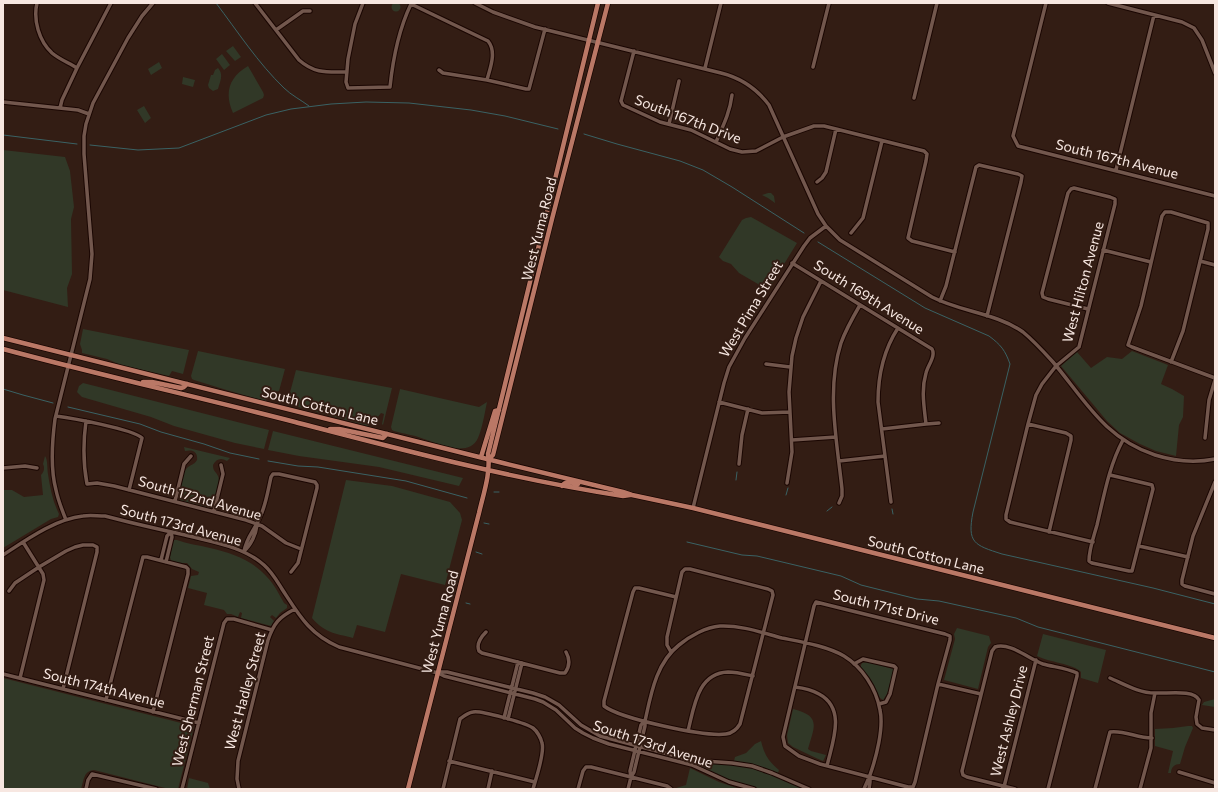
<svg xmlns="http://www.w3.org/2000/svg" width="1218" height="792" font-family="Commissioner,sans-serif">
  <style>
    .green { fill: #313827 }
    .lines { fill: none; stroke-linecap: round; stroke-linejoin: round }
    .stream { stroke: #3a6264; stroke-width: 1 }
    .minor-casing { stroke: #1a0602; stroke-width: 5.5 }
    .major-casing { stroke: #1a0602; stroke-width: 6 }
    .minor { stroke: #72574d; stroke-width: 3.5 }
    .major { stroke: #ba7866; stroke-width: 4.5 }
    .labels { text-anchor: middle; stroke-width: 4; stroke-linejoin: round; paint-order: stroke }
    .street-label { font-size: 14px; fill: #f7e7e1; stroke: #331d14 }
  </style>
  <rect width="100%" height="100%" fill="#331d14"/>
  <!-- green -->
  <path class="green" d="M391.5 7a4.5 4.5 0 1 1 9 0a4.5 4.5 0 1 1-9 0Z
    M233,46L241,57L235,61L226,51Z
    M222,54L230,65L224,70L216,59Z
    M159,62L162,68L151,75L148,69Z
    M248,66L263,92L264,95L263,98L233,113C224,93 229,77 248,66Z
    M218,68C224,75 220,81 218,89L213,91L209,88L208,85L211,75H213L215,70Z
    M183,77L195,80L193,87L182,84Z
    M144,106L151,118L145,123L137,110Z
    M3,150L65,157L70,171L74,207L71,219L72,274L67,288L68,307L3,290Z
    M768,193H771L774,196L775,203L768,198L762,195Z
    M751,217L797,243L765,295L758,284L739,273L731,264L723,261L719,257L742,220L746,218Z
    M83,329L189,350L183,374L172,371L169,376L121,365L107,359L82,353V350L80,344Z
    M198,351L285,369L279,391L276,392L275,397L267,396L266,401C241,395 218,387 194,380L192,379L191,376Z
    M1132,351L1168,365L1161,384L1172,389L1184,396L1183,417L1179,425L1176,456L1156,451L1140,444L1120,433L1107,421L1061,366L1077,352L1091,368L1107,357L1122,359Z
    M296,370L392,388L383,425L382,424L384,414L381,413C377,418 376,421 370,420L368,426L291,405L288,400Z
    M83,383L269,430L264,449L235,443L174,426L151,417L82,397L77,392L79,386Z
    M400,389L479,407L487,402C485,412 482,429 478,438C469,458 439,444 424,439C415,435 404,434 394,431L392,430L391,427Z
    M273,431L463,478L459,486L379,467L299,456L268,450Z
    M184,447L230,458L227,461C221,457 216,459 213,465C213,472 216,471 218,476C221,481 214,499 213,505L208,508L181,501L178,497C180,491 182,472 187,468C191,464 193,466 197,460C198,452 193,449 185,451Z
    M45,456C48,460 47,469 48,474C50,488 53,502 59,514L58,517L51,519L3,548V490H12L24,497L43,495L41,475C44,472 45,468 43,464Z
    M346,480L392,486L450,502L460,513L462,520L445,585L401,574L385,632L357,625L353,638C334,633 325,633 312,618Z
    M173,540H177C187,544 199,545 210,548C232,553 252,560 267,577C274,584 279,594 284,603L287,605V608L280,613L276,618L272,615L270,617L274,621L271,626L241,618L242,613L240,612L238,617L231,614H227L224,610L204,605L207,593L188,588L191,576L198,575L199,572L192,569L187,563H182L171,561L170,557Z
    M957,628L989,636L991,643L988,647L978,689L944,680L955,639L954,634Z
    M1043,634L1106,650L1098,683L1081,678V672C1074,664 1048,662 1037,656Z
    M868,662L893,669V672L887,694L883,700L880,698L871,681L861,667V665L862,663Z
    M3,678L193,726L194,727L178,789H169L94,770C83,771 84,781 81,789H3Z
    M1215,699V707L1202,705L1204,702Z
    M793,709C822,716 814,727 808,749L811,751L826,755L823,761L816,758L793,747L788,743L787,735Z
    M1188,726H1192L1193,728L1185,747L1180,764C1175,764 1171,767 1171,773H1168L1173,751L1155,746V729L1173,728Z
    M761,741C764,754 769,762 779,770L778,773L757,766L734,761L735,757L746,753L755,744Z
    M645,751L657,754L751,768L782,778L805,789H762L751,787L727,780L703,768Z
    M690,768L719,782L740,789H676V788L686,785Z
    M189,778L208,783L210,789H187Z"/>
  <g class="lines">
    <!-- stream -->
    <path class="stream" d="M216,3C238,32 258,63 284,88C291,95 301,100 309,106
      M584,134L617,144L680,161L703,170L732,187L804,233
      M3,135L77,144
      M90,145L138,150L179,148L266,115L291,109L331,104L366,102L409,103L471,110L505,116L558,129
      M818,242L925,308L989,336C1001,345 1005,350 1010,364L973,512C967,543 974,545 1002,554L1153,588L1215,604
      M3,389L23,395L53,403
      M68,407L140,424L161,432L204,444L230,453L259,459
      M268,461L298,466L318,467L406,481L467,498
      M736,480L737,472
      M494,492H499
      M786,495L788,488
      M892,509L893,514
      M827,511L832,507
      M484,523L489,524
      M687,542L742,555L757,556L841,576L861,585L917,599L939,601L1016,618L1038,627L1215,672
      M476,552L482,554
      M466,603L470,604"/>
    <defs>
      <path id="minor" d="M37,3C33,20 39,41 52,53C59,59 69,63 77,68
        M255,3L299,60C315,74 327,72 347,72
        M363,3L355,24L348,59L346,82L348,88L390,87C393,58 398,31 411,4L488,41C497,52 490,68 487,80
        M475,3L493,12L535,27L721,73C741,78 757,89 769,105L818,214L826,226L840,240L932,297C961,312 996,313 1023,332C1034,341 1043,351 1053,362C1085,400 1104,438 1155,455C1174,461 1195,463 1215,459
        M1046,3L1013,136L1018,146L1215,196
        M1108,3L1182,22L1194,28L1202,40L1215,73
        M276,30L303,11H310
        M634,51L621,101L623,105L660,122L691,130L730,149L742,152L756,151L783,137L814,126H824L924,151L927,154L926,161L908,238L912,241L955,252
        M813,67L829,3
        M705,68L721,3
        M439,70L443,73L487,80L526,89H529L545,29
        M914,98L937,3
        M3,102L78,110L89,114
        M60,108L62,100L77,68L111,3
        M669,124L679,81
        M716,142C723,126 730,112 732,95
        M1116,170L1154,15
        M817,182L822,178L826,172L836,129
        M851,233L863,218L882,141
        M1103,250L1151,262
        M1200,261L1215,265
        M792,263L932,349C936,356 928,365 926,373C921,390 924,406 926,424
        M940,301L946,286L976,167L979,165L1018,174L1022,176L1021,182L987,316
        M1088,309L1048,299L1043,297L1042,293L1068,193L1071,189L1074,188L1110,197L1115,199V204L1079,347L1056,366L1042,384L1036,395L1028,424L1006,515V519L1010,522L1093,542
        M1171,362L1183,331L1208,229V223L1171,212H1165L1162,216L1141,306L1128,345L1132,347L1215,378
        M766,364L790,367
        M719,402L762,413L790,412
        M56,416C71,418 133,429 142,438L129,490
        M86,421C83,443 83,463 87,484L97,483L114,486L246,520L262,526L286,543L301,549
        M1028,424L1066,433L1071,436V440L1049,532
        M882,429L926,424L939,423
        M1205,438L1209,400L1215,380
        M792,440L836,437
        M839,461L885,456
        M739,464L742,435L748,409
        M3,468L25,466L37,468
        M1110,475L1148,484L1152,485L1153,489L1132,571H1129L1092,563L1089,561C1089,549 1094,536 1097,525C1104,496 1109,466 1123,440
        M1215,482L1193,536L1182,580V584L1185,586L1215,594
        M787,483L792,452L789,392L792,356L796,338L803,317L821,281
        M175,501L184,464L191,456
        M891,502L878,402C878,375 883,351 898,328
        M839,503L842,496V489C837,441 826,390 841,343C846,329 853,317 860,305
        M693,508L724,383L729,367L745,338L804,246L810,238L826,226
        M214,511L223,474L221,465
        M66,520C62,510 58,500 56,490C50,468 52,442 55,419L90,279L92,254L84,154V136L86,124L93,103L128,38L142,16L153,3
        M1139,546L1188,557
        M244,551C251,545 256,534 257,525
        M244,552C246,537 255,530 260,517C266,505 268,490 271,477L273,474H279L315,482L317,485V488L298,563L291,572
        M3,555C26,540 55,519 83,516C90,515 97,516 105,516C131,523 158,529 185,535C212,542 243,546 264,565C272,572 277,581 282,589C299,615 309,634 339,647L438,673L444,676L535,699L543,702L556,710L575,728L583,733L593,738L609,744L692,765L729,782L754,789
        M161,560L167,536L171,532
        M166,562L172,537L171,532
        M9,591L15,583L39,567L66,551L75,547L83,545H93L97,547V552L63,689
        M816,602L945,634L950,636V640L938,684L915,782L913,787H908L820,764L799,756L785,746L783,737L814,606Z
        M486,632C481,637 476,644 479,651L482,653L560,673H565C570,666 570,659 566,652
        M671,652L667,645V637L682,572L685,569H690L768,589L772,591L773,595L740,724C737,729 733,733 726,734C705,737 621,719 604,706V701L633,592L635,588H639L676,597
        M854,664L863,659L894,666L896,668L890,694L886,702L879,704
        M439,672H447L533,693L545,697L559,705L581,725L600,736L691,760L732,763L752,766L772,773L809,789
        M3,674L199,723
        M20,678L44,580L43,574L23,542
        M1110,678C1124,684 1139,693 1155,693C1166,694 1194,689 1199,700L1196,717L1197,724L1202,728L1215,730
        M938,684L981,694
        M795,687C803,688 812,690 819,694C847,709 832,743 827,766
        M106,700L143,557H147L186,567L188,569V574L153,712
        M504,718L518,662
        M508,719L522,663
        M688,731C694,708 697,673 728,672C736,672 744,674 753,676
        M449,761L535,782
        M1179,772L1215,783
        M631,777L630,771L641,725L645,721
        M86,789L88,780L92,774L156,789
        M182,789L224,623L227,619H234L272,630
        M239,789L237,779L238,761L268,640C274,623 279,617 295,609
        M443,789L460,719C464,716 467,713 473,712C480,710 526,723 533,728C537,731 541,738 542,743C545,753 536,778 533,789
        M488,789L492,771
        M578,789L583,771L586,767H591L667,786L671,789
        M628,789L631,777L634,772L645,726V721C651,694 656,663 679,645C690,636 706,627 720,626C741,625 763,633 782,638C802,642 827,646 844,656C862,667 876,688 880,710C884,728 876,758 870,775C868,780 866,784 864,789
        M869,789L870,782V777
        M1002,789L1004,787L1036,660
        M1015,789L967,777L963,775L962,771L992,651L995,647C1010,642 1029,659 1043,664C1054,667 1066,668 1077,673V676L1048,789
        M1095,789L1110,732C1124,730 1137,738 1152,738
        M1140,789L1151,748V713L1155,693"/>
      <path id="major" d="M3,338L503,463L623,492L632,495L693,508L1215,638
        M3,349C100,375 198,397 295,422C403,450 512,479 623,496L630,495
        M143,382H152L181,388L184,387L187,384
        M330,429H339L383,438L387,434
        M481,457L495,411L499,410
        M489,459L493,455L552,219L608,3
        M562,486C566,480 572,483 578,484
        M408,789L479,513C483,495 491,473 488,454L598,3"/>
    </defs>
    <!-- minor casing -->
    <use href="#minor" class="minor-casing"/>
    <!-- major casing -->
    <use href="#major" class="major-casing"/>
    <!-- minor -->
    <use href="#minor" class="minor"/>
    <!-- major -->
    <use href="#major" class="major"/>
  </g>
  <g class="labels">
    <!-- street labels -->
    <g class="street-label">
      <text transform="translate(688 119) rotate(21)" y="5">South 167th Drive</text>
      <text transform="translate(1117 159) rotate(14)" y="5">South 167th Avenue</text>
      <text transform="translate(539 229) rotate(-76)" y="5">West Yuma Road</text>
      <text transform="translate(1083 282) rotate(-75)" y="5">West Hilton Avenue</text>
      <text transform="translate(869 297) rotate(32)" y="5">South 169th Avenue</text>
      <text transform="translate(751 309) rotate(-59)" y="5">West Pima Street</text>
      <text transform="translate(320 406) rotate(14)" y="5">South Cotton Lane</text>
      <text transform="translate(200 498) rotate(16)" y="5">South 172nd Avenue</text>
      <text transform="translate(181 525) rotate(15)" y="5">South 173rd Avenue</text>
      <text transform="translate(926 555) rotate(14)" y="5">South Cotton Lane</text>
      <text transform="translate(886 607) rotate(14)" y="5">South 171st Drive</text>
      <text transform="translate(440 622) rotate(-75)" y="5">West Yuma Road</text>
      <text transform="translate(104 688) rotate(14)" y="5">South 174th Avenue</text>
      <text transform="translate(245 691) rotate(-75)" y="5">West Hadley Street</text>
      <text transform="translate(193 701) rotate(-76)" y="5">West Sherman Street</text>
      <text transform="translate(1009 721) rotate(-76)" y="5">West Ashley Drive</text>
      <text transform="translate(653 744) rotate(18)" y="5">South 173rd Avenue</text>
    </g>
  </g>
  <!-- border -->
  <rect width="1218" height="792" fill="none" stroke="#f7e7e1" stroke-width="8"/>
</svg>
